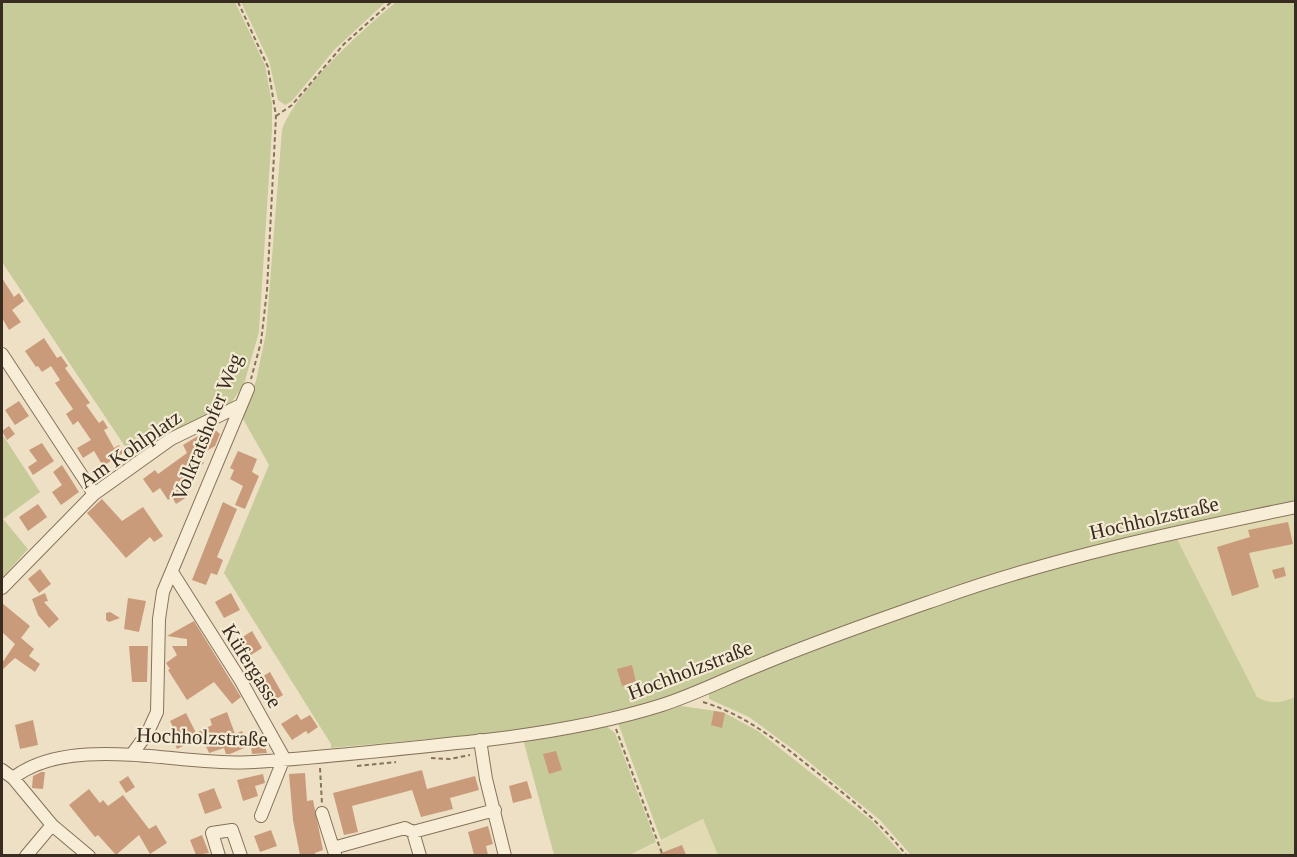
<svg xmlns="http://www.w3.org/2000/svg" width="1297" height="857" font-family="Georgia,serif">
  <style>
    .farmland { fill: #e2dab2 }
    .green { fill: #c6cb99 }
    .building { fill: #ca9b7b }
    .lines { fill: none; stroke-linecap: round; stroke-linejoin: round }
    .minor-casing { stroke: #87725b; stroke-width: 14 }
    .path { stroke: #87725b; stroke-width: 2; stroke-dasharray: 4.5 3; stroke-linecap: butt }
    .minor { stroke: #f8eed8; stroke-width: 12 }
    .labels { text-anchor: middle; stroke-width: 4.5; stroke-linejoin: round; paint-order: stroke }
    .street-label { font-size: 21px; fill: #382b1f; stroke: #f5ebd4 }
  </style>
  <rect width="100%" height="100%" fill="#ede0c5"/>
  <!-- farmland -->
  <path class="farmland" d="M1295,512V697L1279,703H1268L1257,697L1176,537Z
    M704,819L718,855L630,856Z"/>
  <!-- green -->
  <path class="green" d="M2,2H235L265,65L272,104V129L259,332L244,384L231,403L132,457L2,262Z
    M241,2H386L335,49L292,101L285,105L278,100L269,61Z
    M396,2H1295V502L1093,548L655,702L525,730L331,748V744L224,573L269,465L242,417L256,381L266,333L282,130C297,89 362,30 396,2Z
    M2,434L40,492L3,519L28,549L2,578Z
    M1176,537L1257,697C1272,705 1280,703 1295,697V855H911L880,820L798,753L749,717L709,699V693L716,689L846,636L1018,577Z
    M681,706L723,712L758,731L872,821L903,855H718L703,819L661,840L618,723Z
    M605,725L615,733L656,842L630,855H554L523,739Z"/>
  <!-- building -->
  <path class="building" d="M2,278L14,297L19,293L24,301L12,310L21,322L9,330L2,318Z
    M44,338L57,358L61,356L68,366L65,368L90,403L86,405L99,423L103,420L108,428L104,430L114,448L119,445L123,453L103,466L94,451L83,458L77,448L91,440L78,421L73,425L66,414L73,409L55,383L60,380L51,366L42,372L38,366L36,367L25,351Z
    M19,401L29,416L15,425L5,410Z
    M9,426L15,434L7,440L2,431Z
    M213,428L220,434L215,446L198,456L204,463L182,482L190,495L176,504L172,497L168,500L160,488L153,493L143,479L155,470L158,474L187,453L183,445L201,434L202,436Z
    M42,443L54,461L33,475L28,467L37,461L29,450Z
    M238,451L257,459L252,472L259,476L245,509L235,505L243,486L230,479L234,470L230,468Z
    M62,465L79,492L61,505L52,492L62,485L53,472Z
    M102,499L122,521L143,507L163,536L154,542L150,537L126,558L87,513Z
    M223,502L237,509L217,557L223,560L217,575L211,573L206,585L192,580Z
    M38,504L47,517L28,531L19,517Z
    M1288,522L1293,544L1249,553L1259,587L1232,596L1217,547L1250,537L1248,530Z
    M1284,567L1286,576L1275,579L1272,570Z
    M40,569L51,584L39,593L28,579Z
    M45,593L48,601L44,602L59,619L49,628L38,615L32,599Z
    M231,593L240,610L224,618L215,602Z
    M128,598L146,601L139,632L124,629Z
    M2,603L30,626L21,638L34,649L29,656L40,664L35,672L15,658L2,670V663L15,644L2,632Z
    M110,612L120,618L109,622L106,620V613Z
    M194,621L241,697L232,704L214,682L187,700L168,670L170,669L166,663L177,655L172,646H187V639L167,636Z
    M252,631L262,648L248,657L238,640Z
    M129,646H148L147,682H132Z
    M632,665L636,682L622,686L617,669Z
    M270,672L283,695L273,701L267,693L263,695L255,681Z
    M714,711L725,713L722,728L711,725Z
    M227,712L235,734L242,731L245,737L262,735L267,753L252,754L251,745L230,754H226L224,748L209,753L205,744L200,746L197,739L177,749L171,735L176,733L170,721L186,713L196,733L212,725L210,719Z
    M297,714L301,720L310,715L318,727L308,734L306,731L292,740L281,724Z
    M33,720L38,745L20,749L15,725Z
    M556,751L562,770L549,774L543,754Z
    M422,770L427,789L475,776L479,790L450,798L453,809L421,817L412,790L352,806L358,832L344,835L333,793Z
    M41,772H45L43,789L32,788L33,776Z
    M305,773L307,801L313,800L323,850L315,853V855H300L293,820L289,774Z
    M263,774L265,783L255,786L258,796L243,801L237,780Z
    M128,776L135,787L126,793L119,782Z
    M527,781L532,798L513,803L509,786Z
    M214,788L222,808L205,814L198,794Z
    M89,789L100,803L103,800L108,806L123,795L149,829L156,825L167,843L150,854L139,835L116,855L98,835L95,837L69,805Z
    M488,826L493,844L486,846L488,855H474L468,832Z
    M271,830L277,846L260,852L254,836Z
    M202,835L209,853L196,855L190,840Z
    M682,845L686,855H656Z"/>
  <g class="lines">
    <defs>
      <path id="minor" d="M2,354L94,494
        M172,572L241,681L284,758L261,816
        M2,588L94,494L171,439L239,406
        M480,740L486,779L505,856
        M132,754L147,734L157,712L159,619L163,592L248,389
        M2,770L13,778L52,825L89,856
        M13,778C72,732 183,767 254,762C331,757 409,748 486,740C545,733 605,723 662,705C696,694 727,678 760,665C820,640 881,619 941,598C1056,557 1176,532 1296,507
        M322,813L335,854
        M413,832L420,856
        M333,848L405,828L413,832L495,810
        M26,856L52,825
        M219,856L212,833L232,830L241,856"/>
    </defs>
    <!-- minor casing -->
    <use href="#minor" class="minor-casing"/>
    <!-- path -->
    <path class="path" d="M238,2L268,67L276,116L267,290L261,342L251,379
      M276,116L292,105L344,44L391,2
      M703,702C749,716 782,745 819,774C851,799 882,824 907,856
      M616,729L663,856
      M431,758L450,759L470,755
      M357,766L396,762
      M320,768L322,804"/>
    <!-- minor -->
    <use href="#minor" class="minor"/>
  </g>
  <g class="labels">
    <!-- street labels -->
    <g class="street-label">
      <text transform="translate(207 427) rotate(-68)" y="7">Volkratshofer Weg</text>
      <text transform="translate(130 449) rotate(-35)" y="7">Am Kohlplatz</text>
      <text transform="translate(1154 518) rotate(-13)" y="7">Hochholzstraße</text>
      <text transform="translate(252 666) rotate(58)" y="7">Küfergasse</text>
      <text transform="translate(690 670) rotate(-21)" y="7">Hochholzstraße</text>
      <text transform="translate(202 737) rotate(2)" y="7">Hochholzstraße</text>
    </g>
  </g>
  <!-- border -->
  <rect width="1297" height="857" fill="none" stroke="#382b1f" stroke-width="6"/>
</svg>
